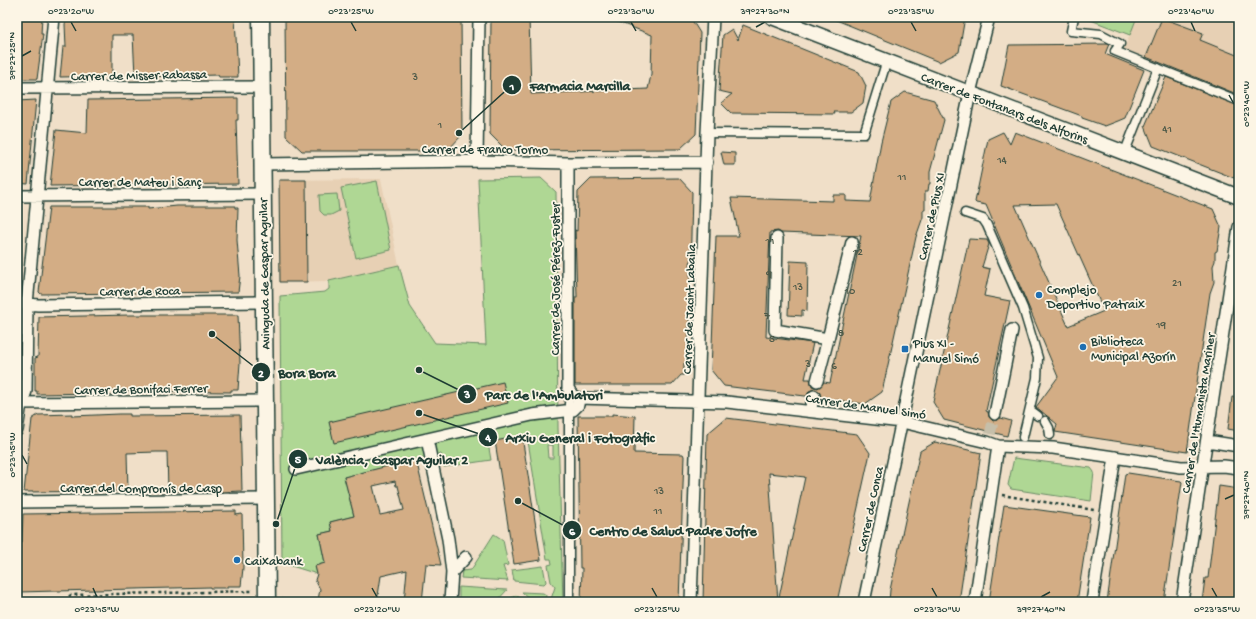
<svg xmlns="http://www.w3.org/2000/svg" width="1256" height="619" font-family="'Gochi Hand',sans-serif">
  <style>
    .built { fill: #e7d0b4 }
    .green { fill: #afd794; stroke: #678a64; fill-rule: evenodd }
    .building { fill: #d3ad85; stroke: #1f3d34; fill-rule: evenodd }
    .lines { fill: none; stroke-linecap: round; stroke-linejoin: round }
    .minor-tunnel { stroke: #c6bfaa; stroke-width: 11; stroke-dasharray: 11 5.5; stroke-linecap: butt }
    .pedestrian-casing { stroke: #1f3d34; stroke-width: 11 }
    .minor-casing { stroke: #1f3d34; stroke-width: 14 }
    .tertiary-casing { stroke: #1f3d34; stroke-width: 17 }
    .secondary-casing { stroke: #1f3d34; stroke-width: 19 }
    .path { stroke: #1f3d34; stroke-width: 2.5; stroke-dasharray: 3 3; stroke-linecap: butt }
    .pedestrian { stroke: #fcf5e5; stroke-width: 8 }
    .minor { stroke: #fcf5e5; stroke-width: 11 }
    .tertiary { stroke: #fcf5e5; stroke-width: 14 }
    .secondary { stroke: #fcf5e5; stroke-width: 16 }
    .ticks { fill: none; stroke: #1f3d34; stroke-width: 1.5 }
    .poi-dot { fill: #1f6fb2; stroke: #fcf5e5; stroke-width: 1.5 }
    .labels { text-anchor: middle; stroke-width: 3.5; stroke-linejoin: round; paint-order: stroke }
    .number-label { font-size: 11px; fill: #4c5948 }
    .street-label { font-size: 13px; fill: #1f3d34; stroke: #fcf5e5 }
    .poi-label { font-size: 13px; fill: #1f3d34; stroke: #fcf5e5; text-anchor: start }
    .leader { fill: none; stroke: #1f3d34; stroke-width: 1.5 }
    .callout-dot { fill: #1f3d34; stroke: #fcf5e5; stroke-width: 1.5 }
    .mark-label { font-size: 12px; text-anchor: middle; font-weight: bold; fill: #fff }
    .callout-label { font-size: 14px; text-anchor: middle; font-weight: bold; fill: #1f3d34; stroke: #fcf5e5; stroke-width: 3.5; stroke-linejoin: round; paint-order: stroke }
    .neatline { fill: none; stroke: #1f3d34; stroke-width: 1.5 }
    .ticks-label { font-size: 10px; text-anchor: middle; fill: #1f3d34 }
  </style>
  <rect width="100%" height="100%" fill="#f0dfc8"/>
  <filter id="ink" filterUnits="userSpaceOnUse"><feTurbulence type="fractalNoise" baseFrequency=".025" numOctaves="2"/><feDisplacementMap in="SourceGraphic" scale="8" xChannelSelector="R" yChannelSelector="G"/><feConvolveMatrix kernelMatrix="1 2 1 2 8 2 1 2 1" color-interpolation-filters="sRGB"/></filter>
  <g filter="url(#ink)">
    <!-- built -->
    <path class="built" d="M1089,17H1239V94L1124,49L1130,35L1088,19Z
      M381,179L399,265L329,281L280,282L279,180Z"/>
    <!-- green -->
    <path class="green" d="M1089,17H1137L1130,35L1088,19Z
      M541,178L556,192L558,428L563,602H550L555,587L551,582L548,565L552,564L551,559H547L527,435L488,443L491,460L444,467L441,454L344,477L354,516L330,522L332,531L319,534L325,563L315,566L317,574L282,563L280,296L325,292L329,289V281L399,265L410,306L435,343L486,345L478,179ZM547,445H553V458H548Z
      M377,181L391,250L356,258L341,188Z
      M337,194L339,211L331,215H324L320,211L319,195Z
      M1014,458L1091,468L1094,472L1091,501L1011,489L1008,485Z
      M494,534L503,540L508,565L503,566L508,581L461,578L462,571L471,570Z
      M543,566L546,582L544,584L514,581L512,570Z
      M459,587L507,590L496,602H459Z
      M522,592L543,593L546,595L545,602H533Z
      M516,595L525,602H505Z"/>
    <!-- building -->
    <path class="building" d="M17,17H42L41,34H43L37,79H17Z
      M67,17H235L238,77H219L218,75L137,77L135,76L133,35H112V76L60,77L63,47H66L65,24Z
      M285,17H461L462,135L447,151H302L286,136Z
      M491,17H529L531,94L648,89L651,75L652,35L605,17H690L700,33L696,134L680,149L506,150L490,134Z
      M829,17H965L959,52L939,62Z
      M1162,18L1203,33L1200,40L1239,56V95L1146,57Z
      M743,25L859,72L866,86L863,103L851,112H834L835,114L731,113L721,103L732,94L719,91L723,35L732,29L738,40Z
      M1109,44L1105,54L1144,70L1125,118L1118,121L1105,126L1082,118V116L1001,86L1009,45Z
      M1166,77L1239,106V166L1234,178L1153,146L1145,126Z
      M905,92L934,100L944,120L930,172V184H929L928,191H925V210H923V217L916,237L882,392L865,404L821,398L819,391L815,389L809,391L807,396H805L724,386L711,370L712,346L716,236H739L731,198L833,201V195H846V201L870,202L881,142L891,102ZM778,231L781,233L861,236L830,383L824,382L818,388L812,386L810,379H805L813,343L766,337L770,232Z
      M238,98V120H236L238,184L155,185V183L130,184V185L50,186L56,130L87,133L88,100Z
      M36,100L28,184L17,183V101Z
      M1003,132L1010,144L1015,132L1213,209L1221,227L1217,251L1215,252V261L1213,266L1214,282L1210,293L1187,452L1055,432L1057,424L1036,407L1058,377L986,205L976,203L975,202L988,139ZM1056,204L1104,311L1068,326L1015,205Z
      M721,152L735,153V165H724Z
      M679,178L692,192L688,364L684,363V375H681L672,385H575V297H577L575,230L577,231L578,192L591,179Z
      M279,180H306L307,282H280Z
      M177,206H235V208H238L237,240L240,276L238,292L41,294L39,292L49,207H148V209Z
      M969,239L987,240L989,244L982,267L990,269L984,296L1010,301L986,411L988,412L989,417L993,421L1001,418L1011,421L1007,436L944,420L933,402Z
      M790,261L808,262L807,311L802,310V316L788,315Z
      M130,315H238L240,363L238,390H231V392L125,391H103V393L37,394V391H35V358L38,357L39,317Z
      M503,382L508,403L334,443L329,422Z
      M1232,397L1239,398V431L1228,429Z
      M72,414V416L120,414H130V416L240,415L242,491L197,493L168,491L167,452H156L127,453L128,490L126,491L24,492L32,419L38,415Z
      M612,414L635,416L634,453L683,454L684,456L679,602H581L582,568H580L578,416H612Z
      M726,418L857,434L870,453L837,602H703L707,434ZM769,473L805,477L778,602Z
      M522,436L541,560L514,564L495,441Z
      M935,442L981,453L959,602H889L890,590L920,451Z
      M416,459L441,565L426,564L422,602H404L407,570L381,576L377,602L318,600L320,589L315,580L317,574L315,566L325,563L319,534L332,531L330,522L354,516L344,477ZM395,481L396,486H398L404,510L380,515L373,486Z
      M1128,473L1181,481L1182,482L1164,602H1107L1125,474Z
      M1219,486L1239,489V602H1202L1205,578H1208Z
      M1004,505L1090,517L1077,602H989Z
      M236,511V515L242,514L243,568L241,586H227V588H210V587L19,592V559L20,543H22L23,514Z"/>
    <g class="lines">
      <!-- minor-tunnel -->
      <path class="minor-tunnel" d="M990,434L995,414"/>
      <defs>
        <path id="pedestrian" d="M1074,17L1071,31L1101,34L1120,44L1115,51L1239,101
          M707,133L864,134L887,60
          M1124,154L1158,68
          M965,213L983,219L987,225L1023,308L1038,358L1037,378L1023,437
          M1030,410L1038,416
          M1045,421L1049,428L1050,435
          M569,602V403"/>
        <path id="minor" d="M17,88L261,87
          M477,161L479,17
          M568,163V388L572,395L577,398L727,402L902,422L987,442L998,446L1053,448L1181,467L1224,466L1239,468
          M262,164L477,161L568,163L707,162
          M17,196L262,194
          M777,238L775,330L828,339L852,242
          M17,303L38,305L264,302
          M817,381L828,339
          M17,403L264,401
          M810,411L814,396
          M995,414L1012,330
          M17,430L20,409L26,391L27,304L54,17
          M427,439L448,539L452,572
          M1207,441L1239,446
          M296,469L532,415L573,410L578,405L579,398
          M17,502L265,499
          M450,602L452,572L466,557
          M691,602L707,133L713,17
          M864,602L970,93L989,17
          M975,602L998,446
          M1092,602L1115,457
          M1182,602L1239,227"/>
        <path id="tertiary" d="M772,17L1239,197"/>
        <path id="secondary" d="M261,17L267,602"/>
      </defs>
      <!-- pedestrian casing -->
      <use href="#pedestrian" class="pedestrian-casing"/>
      <!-- minor casing -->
      <use href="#minor" class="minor-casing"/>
      <!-- tertiary casing -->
      <use href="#tertiary" class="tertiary-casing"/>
      <!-- secondary casing -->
      <use href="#secondary" class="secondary-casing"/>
      <!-- path -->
      <path class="path" d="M1002,495L1094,510
        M282,599L290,602
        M68,602V597L71,595L252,591"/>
      <!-- pedestrian -->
      <use href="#pedestrian" class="pedestrian"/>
      <!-- minor -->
      <use href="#minor" class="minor"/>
      <!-- tertiary -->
      <use href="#tertiary" class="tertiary"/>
      <!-- secondary -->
      <use href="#secondary" class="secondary"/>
    </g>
  </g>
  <!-- ticks -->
  <path class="ticks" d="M71,22L76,31M351,22L356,31M631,22L636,31M911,22L916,31M1191,22L1195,31M756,27L765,22M22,56L31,51M1229,95L1234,104M22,455L27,464M1225,499L1234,495M93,588L97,597M372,588L377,597M652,588L657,597M932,588L937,597M1212,588L1217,597M1041,597L1050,592"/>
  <!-- markers -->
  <g class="poi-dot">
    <circle cx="1039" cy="295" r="4"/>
    <circle cx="1083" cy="347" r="4"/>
    <rect x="901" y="345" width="8" height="8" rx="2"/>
    <circle cx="237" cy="560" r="4"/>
  </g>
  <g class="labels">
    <!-- number labels -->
    <g class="number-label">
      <text x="415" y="80">3</text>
      <text x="440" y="128">1</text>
      <text x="1167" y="132">41</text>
      <text x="1002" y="163">14</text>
      <text x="902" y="180">11</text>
      <text x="770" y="244">11</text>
      <text x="858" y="255">12</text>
      <text x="769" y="277">9</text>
      <text x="1177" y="286">21</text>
      <text x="798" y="290">13</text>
      <text x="850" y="294">10</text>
      <text x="767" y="319">7</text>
      <text x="1161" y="328">19</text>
      <text x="841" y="336">8</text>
      <text x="772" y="342">5</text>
      <text x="808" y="367">3</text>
      <text x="834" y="369">6</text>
      <text x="659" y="494">13</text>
      <text x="658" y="514">11</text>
    </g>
    <!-- street labels -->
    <g class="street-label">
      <text transform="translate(139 74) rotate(-1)" y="5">Carrer de Misser Rabassa</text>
      <text transform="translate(1005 107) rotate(21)" y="5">Carrer de Fontanars dels Alforins</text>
      <text x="485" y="153">Carrer de Franco Tormo</text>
      <text x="140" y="186">Carrer de Mateu i Sanç</text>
      <text transform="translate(930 216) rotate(-78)" y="5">Carrer de Pius XI</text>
      <text transform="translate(263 274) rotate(-91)" y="5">Avinguda de Gaspar Aguilar</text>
      <text transform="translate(554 279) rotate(-90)" y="5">Carrer de José Pérez-Fuster</text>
      <text transform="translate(140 290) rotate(-1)" y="5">Carrer de Roca</text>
      <text transform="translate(688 309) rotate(-88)" y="5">Carrer de Jacint Labaila</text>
      <text transform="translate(141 388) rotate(-1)" y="5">Carrer de Bonifaci Ferrer</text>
      <text transform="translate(866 405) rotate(8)" y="5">Carrer de Manuel Simó</text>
      <text transform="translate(1197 413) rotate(-81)" y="5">Carrer de l'Humanista Mariner</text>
      <text x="141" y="492">Carrer del Compromís de Casp</text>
      <text transform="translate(869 509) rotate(-78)" y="5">Carrer de Conca</text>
    </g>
    <!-- poi labels -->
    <g class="poi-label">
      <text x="1047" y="293">Complejo<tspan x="1047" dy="15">Deportivo Patraix</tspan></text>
      <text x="1091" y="345">Biblioteca<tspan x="1091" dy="15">Municipal Azorín</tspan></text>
      <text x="913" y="347">Pius XI -<tspan x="913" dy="15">Manuel Simó</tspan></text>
      <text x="245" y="565">Caixabank</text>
    </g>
  </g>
  <!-- callouts -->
  <path class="leader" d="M459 133L512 85M212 334L261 372M419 370L467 394M419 413L488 437M276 524L298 459M518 501L572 530"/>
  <g class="callout-dot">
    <circle cx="459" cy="133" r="4"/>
    <circle cx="212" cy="334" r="4"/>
    <circle cx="419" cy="370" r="4"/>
    <circle cx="419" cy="413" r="4"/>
    <circle cx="276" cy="524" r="4"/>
    <circle cx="518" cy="501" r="4"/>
    <circle cx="512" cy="85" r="10"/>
    <circle cx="261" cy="372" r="10"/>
    <circle cx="467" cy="394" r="10"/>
    <circle cx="488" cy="437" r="10"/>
    <circle cx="298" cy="459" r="10"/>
    <circle cx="572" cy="530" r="10"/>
  </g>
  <g class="mark-label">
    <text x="512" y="90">1</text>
    <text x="261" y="377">2</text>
    <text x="467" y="398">3</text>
    <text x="488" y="441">4</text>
    <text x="298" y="463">5</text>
    <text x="572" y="535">6</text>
  </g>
  <g class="callout-label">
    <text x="580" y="90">Farmacia Marcilla</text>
    <text x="307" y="377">Bora Bora</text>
    <text x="544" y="399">Parc de l'Ambulatori</text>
    <text x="580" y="442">Arxiu General i Fotogràfic</text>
    <text x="392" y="464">València, Gaspar Aguilar 2</text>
    <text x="673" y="535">Centro de Salud Padre Jofre</text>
  </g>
  <!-- margin -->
  <rect width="1256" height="619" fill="none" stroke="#fcf5e5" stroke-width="44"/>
  <rect x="22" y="22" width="1212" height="575" class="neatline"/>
  <g class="ticks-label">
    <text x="71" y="14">0°23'20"W</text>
    <text x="351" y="14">0°23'25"W</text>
    <text x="631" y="14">0°23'30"W</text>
    <text x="765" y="14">39°27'30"N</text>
    <text x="911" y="14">0°23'35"W</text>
    <text x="1191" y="14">0°23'40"W</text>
    <text transform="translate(11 56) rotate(-90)" y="4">39°27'25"N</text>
    <text transform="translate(1245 104) rotate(-90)" y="4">0°23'40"W</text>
    <text transform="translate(11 455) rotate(-90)" y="4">0°23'15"W</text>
    <text transform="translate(1245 495) rotate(-90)" y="4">39°27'40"N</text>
    <text x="97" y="612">0°23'15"W</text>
    <text x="377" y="612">0°23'20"W</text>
    <text x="657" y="612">0°23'25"W</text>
    <text x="937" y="612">0°23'30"W</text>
    <text x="1041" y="612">39°27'40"N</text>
    <text x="1217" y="612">0°23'35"W</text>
  </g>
</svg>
